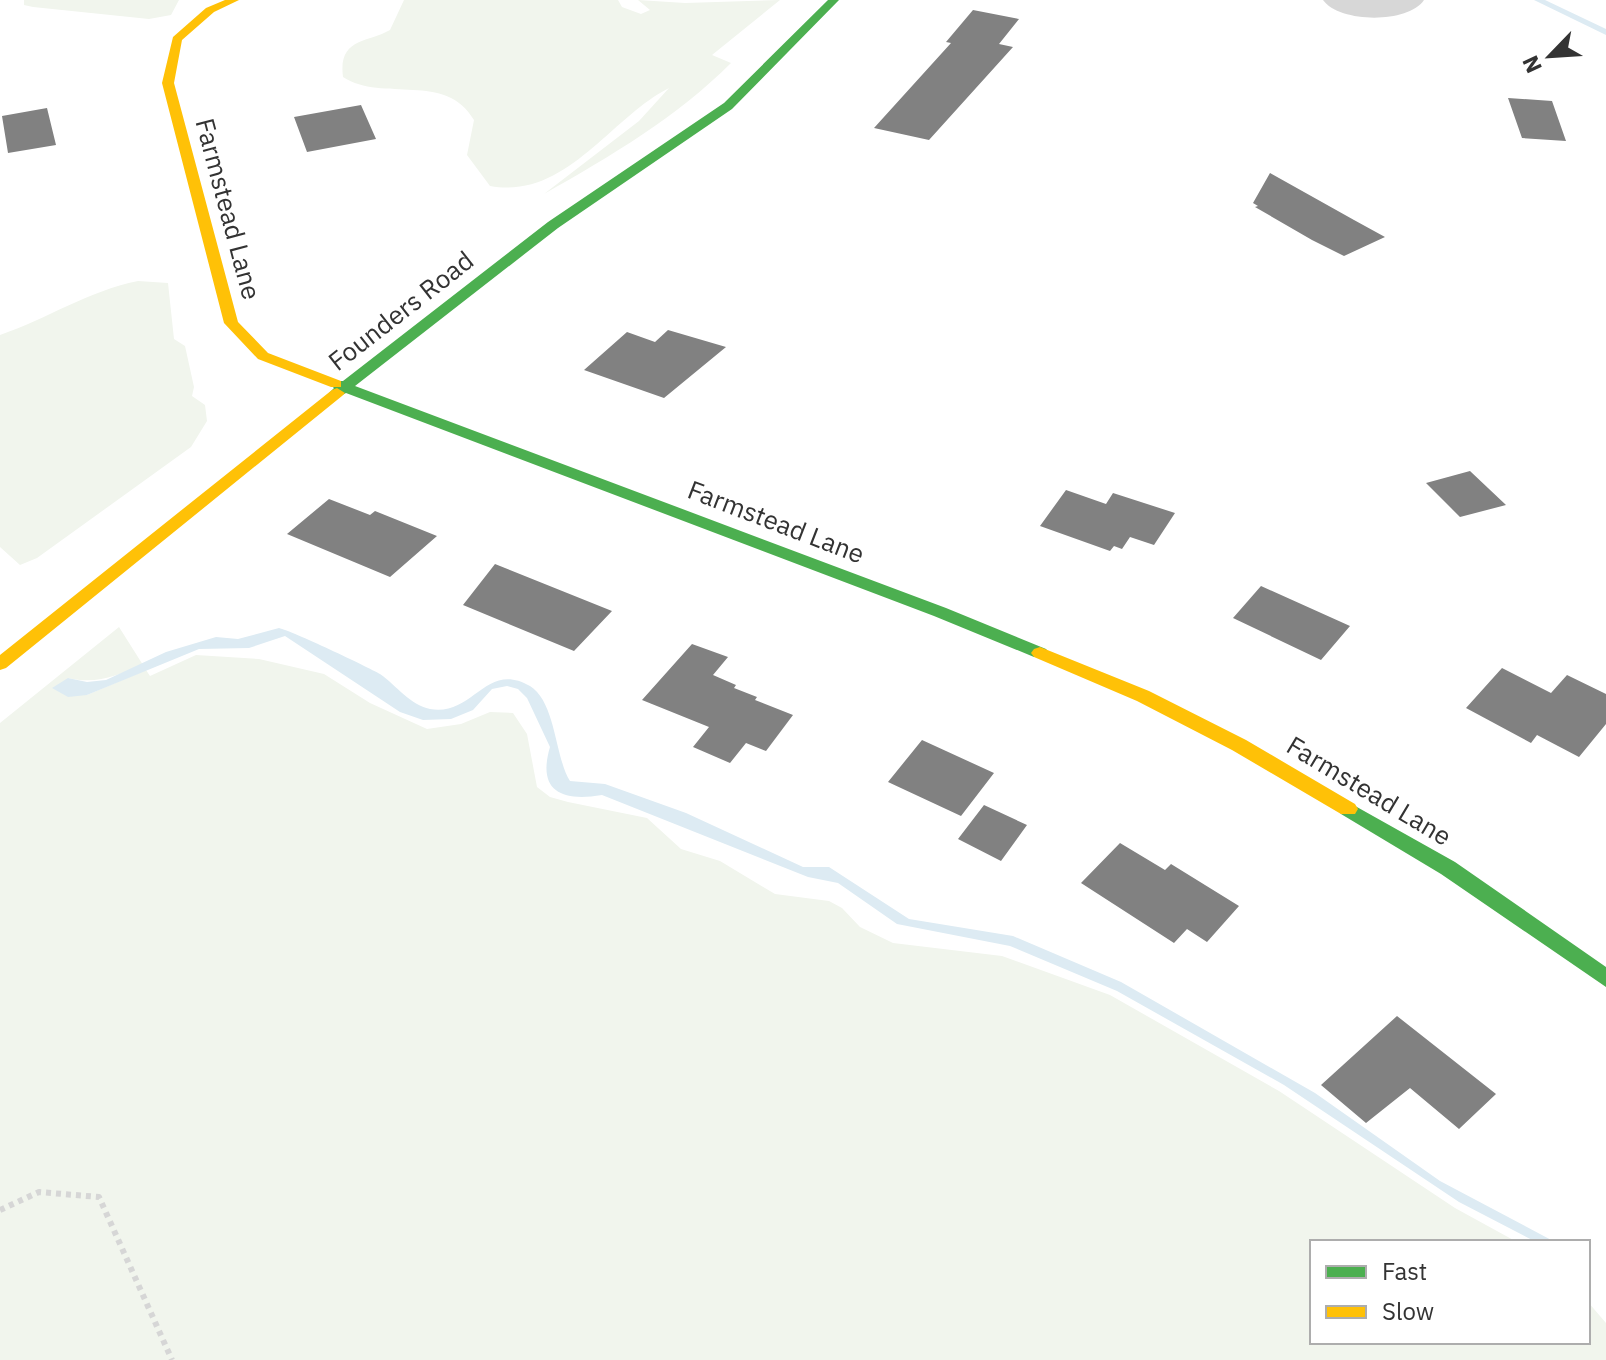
<svg xmlns="http://www.w3.org/2000/svg" width="1606" height="1360" font-family="'IBM Plex Sans',sans-serif">
  <style>
    .green { fill: #f1f5ed }
    .water { fill: #ddebf3 }
    .lines { fill: none; stroke-linecap: round; stroke-linejoin: round }
    .stream { fill: #ddebf3; fill-rule: evenodd }
    .building { fill: #818181 }
    .path { stroke: #d6d6d6; stroke-width: 6; stroke-dasharray: 5 5; stroke-linecap: butt }
    .street { fill: #d7d7d7; fill-rule: evenodd }
    .fast { fill: #4caf50; fill-rule: evenodd }
    .slow { fill: #ffc107; fill-rule: evenodd }
    .labels { text-anchor: middle; stroke-width: 8; stroke-linejoin: round; paint-order: stroke }
    .street-label { font-size: 26px; fill: #333; stroke: #fff }
  </style>
  <rect width="100%" height="100%" fill="#fff"/>
  <!-- green -->
  <path class="green" d="M24,0H179L171,15L149,19L33,7L24,5Z
    M404,0H618L622,7L641,14L650,10L638,0L685,3L780,0L712,55L731,63C677,117 611,156 544,194L639,121L669,88C611,117 566,200 490,186L467,155L474,120C446,71 383,103 343,77C338,38 367,43 390,30Z
    M138,281L168,283L174,339L185,346L194,387L192,396L205,405L207,421L191,447L37,558L20,565L0,547V335C47,319 88,291 138,281Z
    M119,627L143,665C117,675 97,685 68,678L87,695L146,670L150,676L196,655L259,659L324,674L370,703L427,729L461,724L490,712L513,713L527,734L537,787L550,797L568,802L647,818L681,849L720,861L775,894L829,901L842,908L860,927L893,943L1002,956L1110,995L1279,1091L1455,1208L1517,1242H1312V1342H1588V1302L1606,1323V1360H0V723Z"/>
  <!-- water -->
  <path class="water" d="M279,628C292,631 368,667 380,674C397,686 410,705 430,709C473,717 486,660 530,686C556,702 555,758 570,781L605,784L686,813L803,867H829L909,919L1013,936L1121,982L1315,1093L1440,1181L1555,1242H1536L1459,1202L1284,1085L1117,991L1010,946L897,924L838,883L808,877L602,795C561,802 537,791 550,747L527,698L518,689L507,686L492,689L473,710L451,719L423,720L400,712L285,636L249,648L199,649L87,695L68,697L52,688L68,678L87,682L106,680L166,652L216,637L238,639Z"/>
  <g class="lines">
    <!-- stream -->
    <path class="stream" d="M1534,0H1545L1606,29V35Z"/>
  </g>
  <!-- building -->
  <path class="building" d="M973,10L1019,19L999,44L1013,47L929,140L874,128L951,43L946,42Z
    M1508,98L1552,101L1566,141L1522,138Z
    M361,105L376,139L307,152L294,117Z
    M47,108L56,145L8,153L2,116Z
    M1270,173L1354,220L1385,237L1344,256L1312,240L1255,207L1258,206L1253,203Z
    M668,330L726,347L664,398L584,370L627,332L655,342Z
    M1470,471L1506,505L1460,517L1426,483Z
    M1066,490L1106,504L1113,493L1175,513L1154,545L1130,537L1122,549L1114,546L1110,551L1040,526Z
    M329,499L370,515L375,511L437,536L390,577L287,534Z
    M495,564L612,611L574,651L463,605Z
    M1261,586L1350,626L1321,660L1233,618Z
    M692,644L728,657L713,675L736,685L734,688L757,697L755,700L793,715L766,751L746,743L730,763L693,747L709,727L642,700Z
    M1502,668L1551,693L1567,675L1606,694V724L1579,757L1537,735L1531,743L1466,708Z
    M922,740L994,773L961,816L888,782Z
    M984,805L1027,825L1001,861L958,839Z
    M1120,843L1165,870L1171,864L1239,906L1207,942L1187,929L1174,943L1081,883Z
    M1397,1016L1496,1094L1459,1129L1410,1088L1366,1123L1321,1085Z"/>
  <g class="lines">
    <!-- path -->
    <path class="path" d="M0,1210L39,1192L99,1197L172,1360"/>
    <!-- street -->
    <path class="street" d="M1323,0H1424C1408,24 1339,23 1323,0Z"/>
    <!-- fast -->
    <path class="fast" d="M828,0H839L732,109L558,228L355,386L946,608L1046,649L1049,653L1046,657H1034L934,616L346,393L337,398L329,393L334,388L329,384L331,381H343L548,222L724,103Z
      M1348,802L1455,862L1606,967V987L1441,874L1341,814L1338,809L1341,804Z"/>
    <!-- slow -->
    <path class="slow" d="M225,0H239L214,12L182,40L174,83L238,322L268,353L341,381V387H331L258,359L224,323L162,83L173,37L206,8Z
      M337,388L345,393L342,396L6,668L0,670V655L332,390Z
      M1040,647L1149,691L1246,740L1355,804L1358,809L1355,814H1341L1232,750L1137,701L1034,657L1031,653L1034,649Z"/>
  </g>
  <g class="labels">
    <!-- street labels -->
    <g class="street-label">
      <text transform="translate(228 209) rotate(75)" y="9">Farmstead Lane</text>
      <text transform="translate(401 311) rotate(-38)" y="9">Founders Road</text>
      <text transform="translate(776 522) rotate(21)" y="9">Farmstead Lane</text>
      <text transform="translate(1369 791) rotate(31)" y="9">Farmstead Lane</text>
    </g>
  </g>
  <!-- legend -->
  <rect x="1310" y="1240" width="280" height="104" fill="#ffffff" stroke="#adadad" stroke-width="2"/>
  <rect x="1326" y="1266" width="40" height="12" fill="#4caf50" stroke="#adadad" stroke-width="2"/>
  <text x="1382" y="1280" font-size="24" fill="#333333">Fast</text>
  <rect x="1326" y="1306" width="40" height="12" fill="#ffc107" stroke="#adadad" stroke-width="2"/>
  <text x="1382" y="1320" font-size="24" fill="#333333">Slow</text>
  <!-- north arrow -->
  <g transform="translate(1550 56) rotate(245)" stroke="#ffffff" stroke-width="6" paint-order="stroke">
  <path d="M0-6L14 30L0 20L-14 30Z" fill="#333333"/>
  <text y="-12" font-size="22" font-weight="bold" text-anchor="middle" fill="#333333">N</text>
  </g>
</svg>
